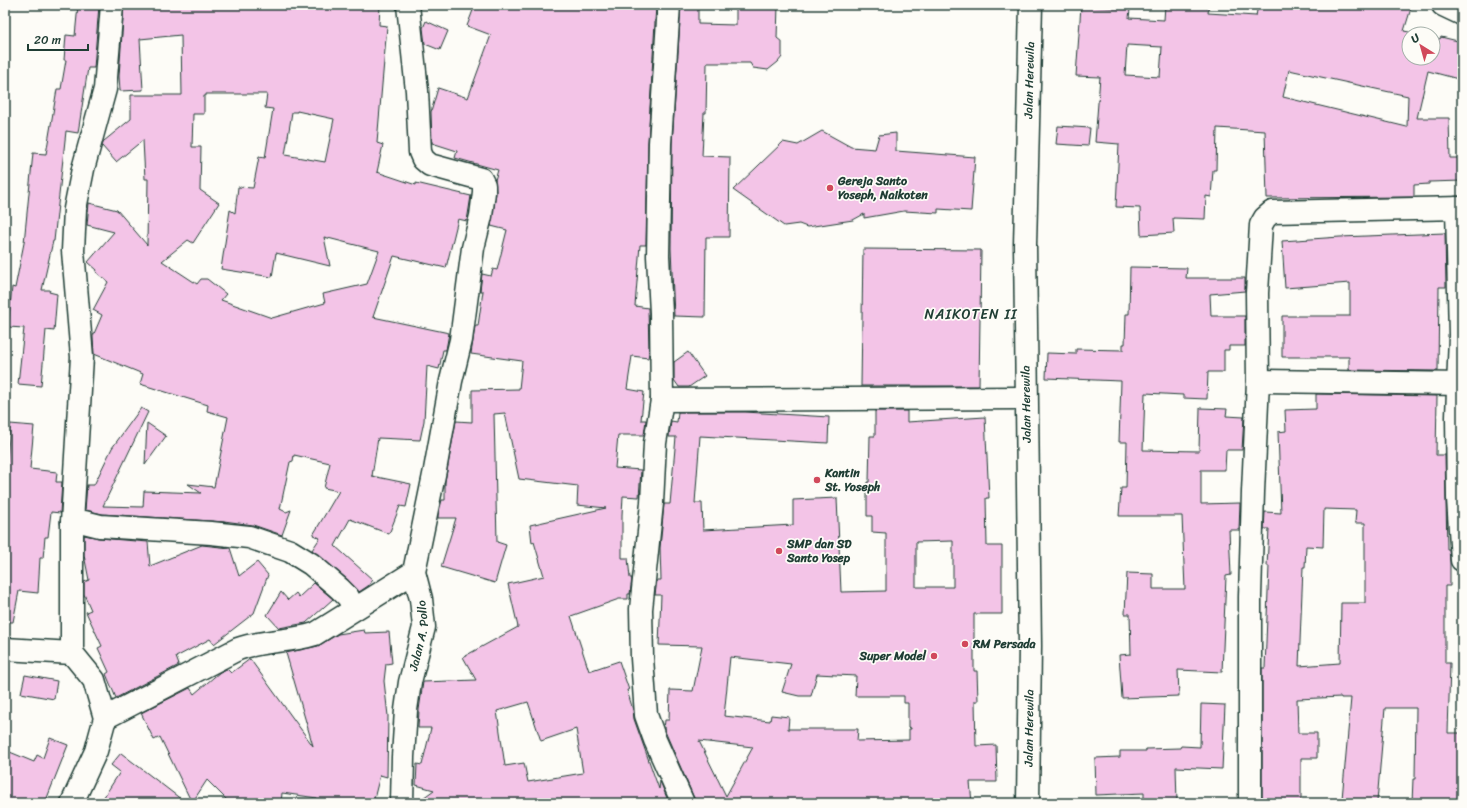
<svg xmlns="http://www.w3.org/2000/svg" width="1467" height="808" font-family="Sriracha,sans-serif">
  <style>
    .building { fill: #f3c4e7; stroke: #1f3d34; fill-rule: evenodd }
    .lines { fill: none; stroke-linecap: round; stroke-linejoin: round }
    .minor-casing { stroke: #1f3d34; stroke-width: 25 }
    .major-casing { stroke: #1f3d34; stroke-width: 25 }
    .minor { stroke: #fdfcf7; stroke-width: 22 }
    .major { stroke: #fdfcf7; stroke-width: 22 }
    .poi-dot { fill: #d1495b; stroke: #fdfcf7; stroke-width: 1.5 }
    .labels { text-anchor: middle; stroke-width: 3.5; stroke-linejoin: round; paint-order: stroke }
    .street-label { font-size: 12px; fill: #1f3d34; stroke: #fdfcf7 }
    .poi-label { font-size: 12px; font-weight: bold; fill: #1f3d34; stroke: #fdfcf7; text-anchor: start }
    .quarter-label { font-size: 14px; letter-spacing: 1px; fill: #1f3d34; stroke: #fdfcf7 }
  </style>
  <rect width="100%" height="100%" fill="#fdfcf7"/>
  <filter id="ink" filterUnits="userSpaceOnUse"><feTurbulence type="fractalNoise" baseFrequency=".025" numOctaves="2"/><feDisplacementMap in="SourceGraphic" scale="8" xChannelSelector="R" yChannelSelector="G"/><feConvolveMatrix kernelMatrix="1 2 1 2 8 2 1 2 1" color-interpolation-filters="sRGB"/></filter>
  <g filter="url(#ink)">
    <!-- building -->
    <path class="building" d="M78,5H99L94,68H88L78,133L66,131L54,241H53L42,290H50L49,292L57,294L54,331L46,330L41,386L18,384L24,328L8,327L12,287L15,288L24,243L33,153L46,154L57,89H61L66,60H64L66,35L75,36Z
      M124,5H380L379,25L387,26L377,143L383,145L377,172L416,185V183L471,196L467,221L458,219L446,268L394,256L373,317L449,333L446,350H443L439,369L427,366L424,421L420,440L378,438L372,476L411,484L406,507L400,506L389,534L350,519L335,546L373,580L368,586L359,592L348,580L312,550L320,538L313,535L339,491L324,488L330,463L294,455L293,461L290,462L280,509L286,512L291,510L282,535L253,525L224,521L226,522L102,514L85,510L87,485H94L112,448L141,408L148,412L103,506L143,507L144,491L201,493L188,484L214,487L228,417L207,411L208,405L140,384L143,374L94,354L93,336L102,315L93,310L108,282L96,272L97,270L88,262L114,232L87,225L89,203L117,210L147,245L148,179H145L143,140L116,162L102,146L104,141L131,119V95H182L181,35L140,39L143,90L120,91L119,76ZM206,94H267L265,108L273,109L265,158L259,157L253,188L238,187L235,213L230,210L221,269L272,277L276,253L330,266L324,237L379,251L367,284L323,294L325,303L272,318L221,300L226,294L207,279H201L197,284L162,261L188,240L193,243L219,203L200,190L201,147H192L193,114H204V96H206ZM297,111L334,119L325,162L285,155L292,112H297Z
      M475,5H656L648,142L646,245H640L635,306L648,308L649,352L648,358L632,356L627,389L644,392L641,420H646L644,435H618L615,468L641,470L639,497L623,496L622,515V558H628L630,578H632L630,594H628V599H619L571,616L589,671L619,661L629,690H627L633,710L634,719L659,789L660,781L669,803H416L434,790L416,785L417,764L422,765L431,728H418L419,710L423,682L476,680L463,657L518,627L508,584L544,576L534,542L532,543L530,525L606,508L577,505L578,486L519,479L505,413L494,414L497,542L506,545L495,583L441,567L456,518H438V515L442,500H445V481L456,421L472,422V390L519,389L522,361L471,354L475,326H478L483,291H480L482,274L491,276L493,269L497,270L507,230L491,226L496,193L495,180L498,170L455,158L457,151L432,143L431,112L438,88L468,98L491,35L467,26ZM528,702L541,741L576,729L583,773L528,782L524,763L505,766L497,711Z
      M681,5H698V24L736,25V5H778L777,38L782,42V57L778,62L768,70L753,68L750,63H707L706,113H704L702,156L730,157L729,237H706L705,317L674,316L671,248L672,144Z
      M1165,5H1209L1208,13L1256,16L1258,5H1412L1404,31L1419,34H1409V58H1433V37L1440,39L1441,37L1462,42V80L1428,71L1417,118H1449L1450,158H1462V181L1429,182V184L1414,185V197L1267,198L1265,131L1217,128L1216,170H1213L1211,197L1206,196L1205,219L1173,218L1174,233L1141,235L1140,208L1116,207L1119,144L1095,142L1100,77L1076,76L1081,6L1130,9L1129,18L1164,20ZM1127,45L1162,47L1160,77L1125,75ZM1289,70L1408,96L1407,127L1283,97Z
      M426,21L448,31L440,50L425,44L423,28Z
      M1058,126L1090,128L1088,146L1056,144Z
      M822,131L851,147L875,149L879,135L896,133V151L975,157L971,211L938,209V213L904,211L864,218V214L853,220L807,227L799,224L784,226L733,190L783,142L798,145Z
      M1445,233L1446,287H1439L1438,371L1349,370V357H1282V316H1350V283L1285,288L1282,241L1340,237Z
      M863,249L981,250L979,386H861Z
      M1130,267L1187,268L1186,278H1245V291L1210,294L1211,316H1245V346H1229V350H1224V372H1208L1207,399L1183,398V395L1145,393L1143,450L1199,451L1200,408L1227,409L1226,416L1244,417L1242,450H1226L1225,470H1201V504L1240,503L1239,530H1229L1231,575L1226,576L1222,672L1178,670L1179,696L1122,698L1119,655L1131,654L1130,614H1125L1127,573L1153,574V589H1185L1182,516H1119L1121,488H1126L1127,442H1119L1121,381L1046,378L1047,353L1076,354V349L1123,350V344H1125L1126,314H1129Z
      M688,352L705,376L689,387H679L674,380V362Z
      M1316,394L1437,396L1436,455H1445L1447,549H1449L1450,562V586H1445V663H1450L1448,733H1462V803H1412L1413,779H1415L1416,708H1385L1377,802L1342,799L1351,698H1341V697L1297,699L1298,733H1317V758H1301V803H1262V668H1265L1269,566H1267L1269,529H1264L1265,512L1281,513L1278,432L1286,431L1285,410L1316,409ZM1324,509L1356,510L1355,523H1365V603H1341L1340,663L1299,666L1303,567H1305L1306,546L1323,547Z
      M875,411H907V422L985,417L989,498H986L987,546H1002V614H974V671H977L978,701H975L976,746L996,745L997,782H970L972,803H695L694,798L664,729L665,720H669L670,690L693,691L702,646L659,645L661,595H655L657,580H661L660,548L664,504H670L676,437H669L671,421L677,422L678,412H745L829,417L828,443L700,436L695,503H702L703,530L793,525V500L837,498L841,592L886,591V533L872,532V516H867V482H869L870,436H875ZM953,541V587H916V542ZM730,657L791,664L782,692L799,696H811L817,674L856,676L855,696H904V703H908V727L911,728V729H909V740L857,741L858,729H788L789,717L771,715L770,721L724,716ZM699,741L753,747L726,796Z
      M147,423L166,436L145,465Z
      M10,424L34,426L30,469L57,472L56,482H62L60,513L51,512L48,537H45L43,558H40L38,593L19,591L13,622H5V487Z
      M84,535L99,538L148,542L150,566L202,545L230,548L239,576L257,562L268,575L254,613L214,644L210,639L176,657L179,665L116,698L106,674L109,672L98,648L102,646L86,612L91,610L84,594V582L89,580L84,555Z
      M314,583L333,599L306,623L279,628L267,615L281,592L288,600L296,593L299,597Z
      M364,630L365,633L389,632L392,663L386,664L384,681L388,716L387,777L380,775L373,803H316L317,798L282,793L281,803H230L207,780L192,803L160,737L154,740L141,713L190,688L194,694L220,672L227,669L231,673L250,659L313,746L286,653L318,646L338,634Z
      M25,675L57,681L54,699L21,693Z
      M1201,704L1225,705L1222,769L1176,767L1177,803H1144V793L1096,795L1095,758L1120,757V751H1146V749L1180,748L1181,746L1200,747Z
      M50,738L68,745L45,803H5V750L34,762L37,755L43,758Z
      M121,753L186,803H100L120,772L111,765Z"/>
    <g class="lines">
      <defs>
        <g id="minor">
          <path d="M1443,5L1462,14"/>
          <path d="M1457,208L1460,335L1457,417L1458,498L1462,560"/>
          <path d="M1258,381L1462,384"/>
          <path d="M662,400L661,313L658,256L660,143L669,5"/>
          <path d="M72,522H84L100,526L211,533L249,537L290,551L311,564L340,589L348,597L354,608"/>
          <path d="M5,649L72,653"/>
          <path d="M105,718L238,649C263,640 290,642 315,634L414,572"/>
          <path d="M72,803L96,751L105,718L94,680L72,653V522L82,357L73,251L75,209L83,169L105,89L112,5"/>
          <path id="s1" d="M402,803L403,757L406,710L410,682L424,627L421,599L414,572L435,470L451,381L461,340L473,248L481,216L484,192V185L481,179L430,165L423,159L420,152L417,91L408,5"/>
          <path d="M683,803L655,740L646,715L642,658L641,609L652,503L655,443L662,400L1026,398"/>
          <path d="M1250,803V597L1253,492L1258,381L1257,293L1261,225L1265,218L1272,212L1462,208"/>
        </g>
        <g id="major">
          <path id="s2" d="M1028,803L1030,646L1025,245L1031,5"/>
        </g>
      </defs>
      <!-- minor casing -->
      <use href="#minor" class="minor-casing"/>
      <!-- major casing -->
      <use href="#major" class="major-casing"/>
      <!-- minor -->
      <use href="#minor" class="minor"/>
      <!-- major -->
      <use href="#major" class="major"/>
    </g>
  </g>
  <!-- markers -->
  <g class="poi-dot">
    <circle cx="830" cy="188" r="4"/>
    <circle cx="817" cy="480" r="4"/>
    <circle cx="779" cy="551" r="4"/>
    <circle cx="965" cy="644" r="4"/>
    <circle cx="934" cy="656" r="4"/>
  </g>
  <g class="labels">
    <!-- street labels -->
    <g class="street-label">
      <text dy="4" stroke="none"><textPath href="#s2" startOffset="723">Jalan Herewila</textPath></text>
      <text transform="translate(1026 404) rotate(-91)" y="4">Jalan Herewila</text>
      <text dy="4" stroke="none"><textPath href="#s1" startOffset="169">Jalan A. Pollo</textPath></text>
      <text dy="4" stroke="none"><textPath href="#s2" startOffset="75">Jalan Herewila</textPath></text>
    </g>
    <!-- poi labels -->
    <g class="poi-label">
      <text x="838" y="185">Gereja Santo<tspan x="838" dy="14">Yoseph, Naikoten</tspan></text>
      <text x="825" y="477">Kantin<tspan x="825" dy="14">St. Yoseph</tspan></text>
      <text x="787" y="548">SMP dan SD<tspan x="787" dy="14">Santo Yosep</tspan></text>
      <text x="973" y="648">RM Persada</text>
      <text x="926" y="660" text-anchor="end">Super Model</text>
    </g>
    <!-- quarter labels -->
    <g class="quarter-label">
      <text x="971" y="319">NAIKOTEN II</text>
    </g>
  </g>
  <!-- margin -->
  <rect width="1467" height="808" fill="none" stroke="#fdfcf7" stroke-width="20"/>
  <rect x="10" y="10" width="1447" height="788" fill="none" stroke="#1f3d34" stroke-width="1.5" filter="url(#ink)"/>
  <!-- north arrow -->
  <g transform="translate(1421 46) rotate(323)"><circle r="19" fill="#fdfcf7" stroke="#a4b0a9"/>
  <path d="M0-3L7 15L0 10L-7 15Z" fill="#d1495b"/>
  <text y="-6" font-size="11" font-weight="bold" text-anchor="middle" fill="#1f3d34">U</text>
  </g>
  <!-- scale -->
  <path d="M28 44v6h60v-6" fill="none" stroke="#1f3d34" stroke-width="2"/>
  <text x="34" y="44" font-size="12" fill="#1f3d34" stroke="#fdfcf7" stroke-width="3" paint-order="stroke">20 m</text>
</svg>
